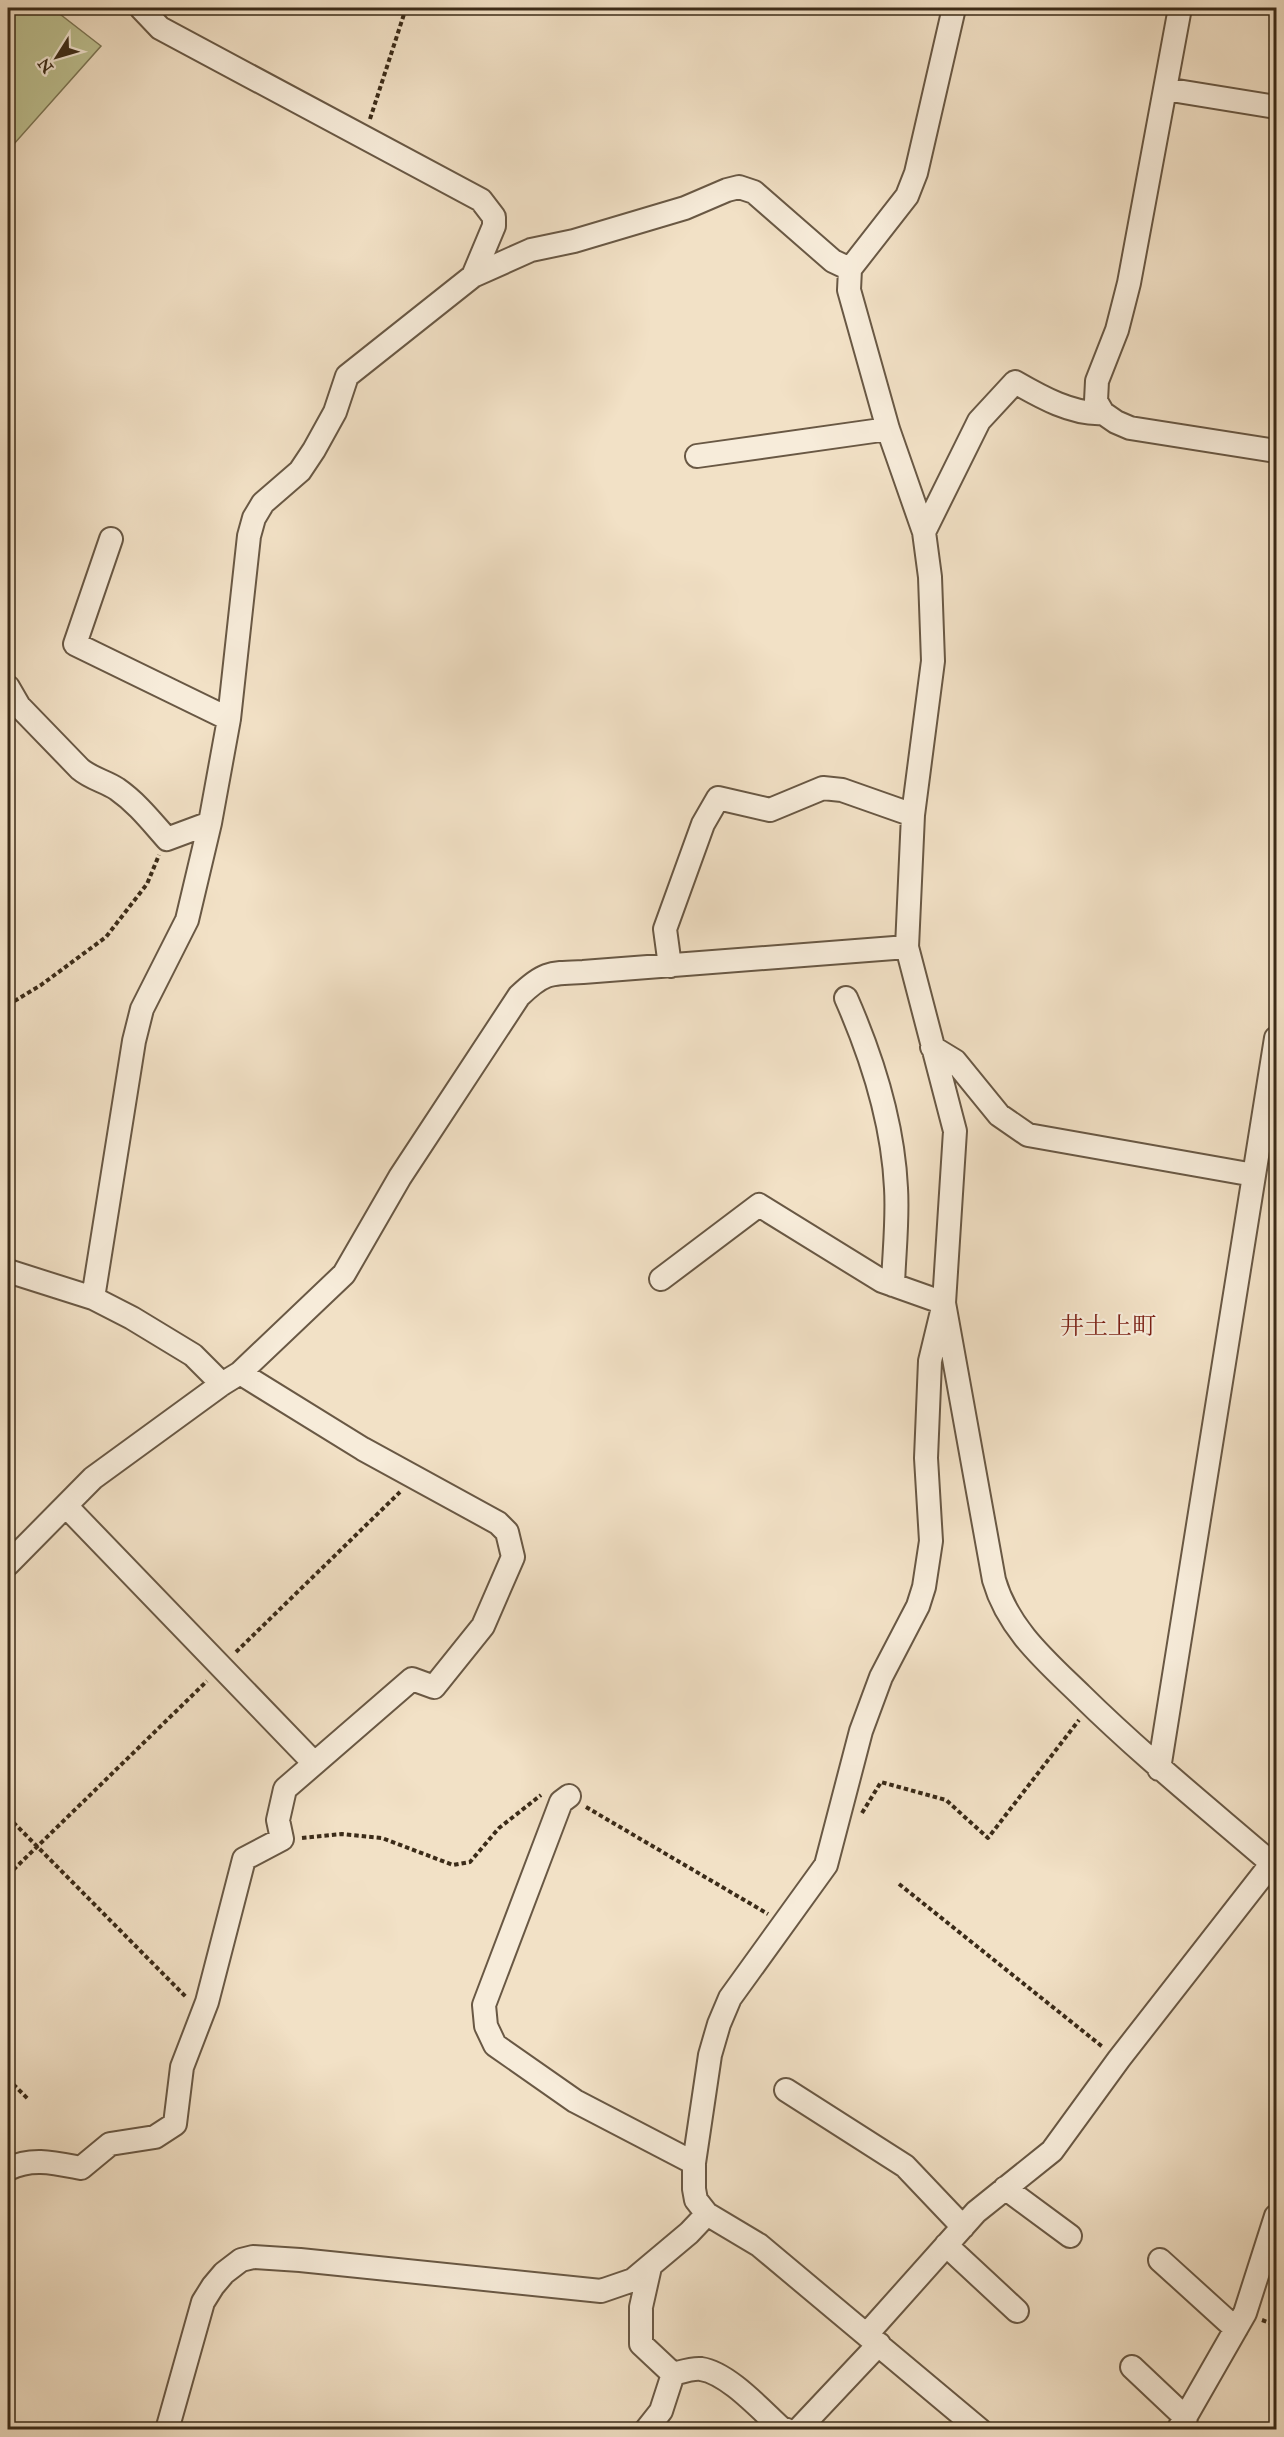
<svg xmlns="http://www.w3.org/2000/svg" width="1284" height="2437" font-family="'IM FELL Great Primer','Noto Serif JP',serif">
  <style>
    .green { fill: #bec292; stroke: #7c7655; stroke-width: 1.5 }
    .lines { fill: none; stroke-linecap: round; stroke-linejoin: round }
    .minor-casing { stroke: #695844; stroke-width: 26 }
    .path { stroke: #3b2b18; stroke-width: 4; stroke-dasharray: 4.5 3; stroke-linecap: butt }
    .minor { stroke: #f7ecda; stroke-width: 22 }
    .labels { text-anchor: middle; stroke-width: 4.5; stroke-linejoin: round; paint-order: stroke }
    .quarter-label { font-size: 24px; fill: #7a1f14; stroke: #f7ecda }
  </style>
  <rect width="100%" height="100%" fill="#f2e1c6"/>
  <filter id="stains"><feTurbulence type="fractalNoise" baseFrequency=".00333" numOctaves="4"/><feColorMatrix values="0 0 0 0 .2 0 0 0 0 .09 0 0 0 0 .02 0 0 0 .5 -.17"/></filter>
  <radialGradient id="worn" r=".72"><stop offset=".6" stop-color="#630" stop-opacity="0"/><stop offset="1" stop-color="#630" stop-opacity=".3"/></radialGradient>
  <!-- green -->
  <path class="green" d="M8,8H52L101,46L13,145L8,189Z"/>
  <g class="lines">
    <defs>
      <path id="minor" d="M141,8L160,28L481,200L494,217V226L473,276
        M954,8L916,173L907,196L850,269L849,290L888,429L924,532L930,577L933,661L913,815L907,947L955,1131L944,1303L994,1580C1008,1629 1046,1661 1081,1695C1143,1756 1210,1810 1276,1867
        M1180,8L1129,283L1117,330L1097,381L1096,401L1103,413L1116,422L1130,428L1276,451
        M1165,89L1276,107
        M697,456L888,429
        M924,532L979,421L1015,382C1041,397 1073,415 1103,413
        M111,539L75,644L229,719
        M8,687L19,706L80,769C92,779 105,781 117,789C137,803 151,821 167,839L210,823
        M670,966L665,929L703,824L718,798L770,810L823,788L842,790L913,815
        M846,998C872,1057 893,1124 896,1188C898,1220 894,1253 893,1285
        M932,1047L955,1061L999,1115L1028,1135L1254,1175
        M8,1271L93,1298L132,1318L193,1355L222,1384
        M661,1279L759,1205L882,1281L944,1303L930,1361L926,1458L931,1541L924,1587L918,1606L881,1677L861,1731L826,1865L730,1998L719,2024L710,2055L694,2163V2189L696,2200L707,2214L759,2245L980,2430
        M93,1298L134,1041L142,1009L187,920L210,823L229,719L249,536L254,518L263,503L300,471L314,450L335,412L347,376L473,276L531,250L574,241L685,208L727,190L739,187L754,192L833,261L850,269
        M66,1506L314,1763
        M8,1564L93,1478L222,1384L240,1373L344,1274L400,1177L519,996C544,972 550,973 583,972L907,947
        M1159,1769L1276,1038
        M569,1796L561,1802L484,2005L486,2026L495,2045L575,2101L694,2163
        M786,2090L905,2166L963,2227
        M8,2169C32,2157 55,2163 81,2168L110,2144L155,2137L175,2124L182,2067L207,2002L244,1859L282,1839L278,1820L285,1789L412,1679L434,1687L483,1626L513,1557L507,1532L498,1523L363,1449L240,1373
        M1005,2188L1070,2236
        M946,2245L1017,2311
        M1160,2260L1236,2329
        M867,2334L976,2212L1052,2151L1119,2059L1272,1863
        M1132,2367L1186,2418
        M673,2374C681,2372 693,2368 701,2369C728,2373 761,2410 781,2428L787,2430
        M167,2430L203,2302L213,2286L224,2273L241,2260L253,2257L300,2260L601,2291L633,2280L689,2233L707,2214
        M646,2430L661,2411L673,2374L641,2344V2307L650,2267
        M798,2430L879,2344
        M1178,2430L1245,2313L1276,2216"/>
    </defs>
    <!-- minor casing -->
    <use href="#minor" class="minor-casing"/>
    <!-- path -->
    <path class="path" d="M370,119L406,8
      M8,1005L41,985L106,937L147,884L159,855
      M236,1652L400,1492
      M586,1807L768,1914
      M862,1813L881,1782L946,1800L988,1838L1079,1720
      M8,1817L187,1998
      M302,1838L342,1834L382,1838L453,1865L470,1862L499,1828L541,1795
      M8,1875L207,1681
      M899,1884L1104,2048
      M8,2079L29,2100
      M1262,2320L1276,2325"/>
    <!-- minor -->
    <use href="#minor" class="minor"/>
  </g>
  <g class="labels">
    <!-- quarter labels -->
    <g class="quarter-label">
      <text x="1108" y="1334">井土上町</text>
    </g>
  </g>
  <!-- margin -->
  <rect width="1284" height="2437" fill="none" stroke="#f2e1c6" stroke-width="30"/>
  <rect x="9" y="9" width="1266" height="2419" fill="none" stroke="#3b2b18" stroke-width="3"/>
  <rect x="15" y="15" width="1254" height="2407" fill="none" stroke="#3b2b18" stroke-width="1.5"/>
  <!-- north arrow -->
  <g transform="translate(57 57) rotate(233)" stroke="#f7ecda" stroke-width="4.5" paint-order="stroke">
  <path d="M0-4.5L10 22L0 15L-10 22Z" fill="#3b2b18"/>
  <text y="-9" font-size="16" font-weight="bold" text-anchor="middle" fill="#3b2b18">N</text>
  </g>
  <rect width="100%" height="100%" filter="url(#stains)"/>
  <rect width="100%" height="100%" fill="url(#worn)"/>
</svg>
